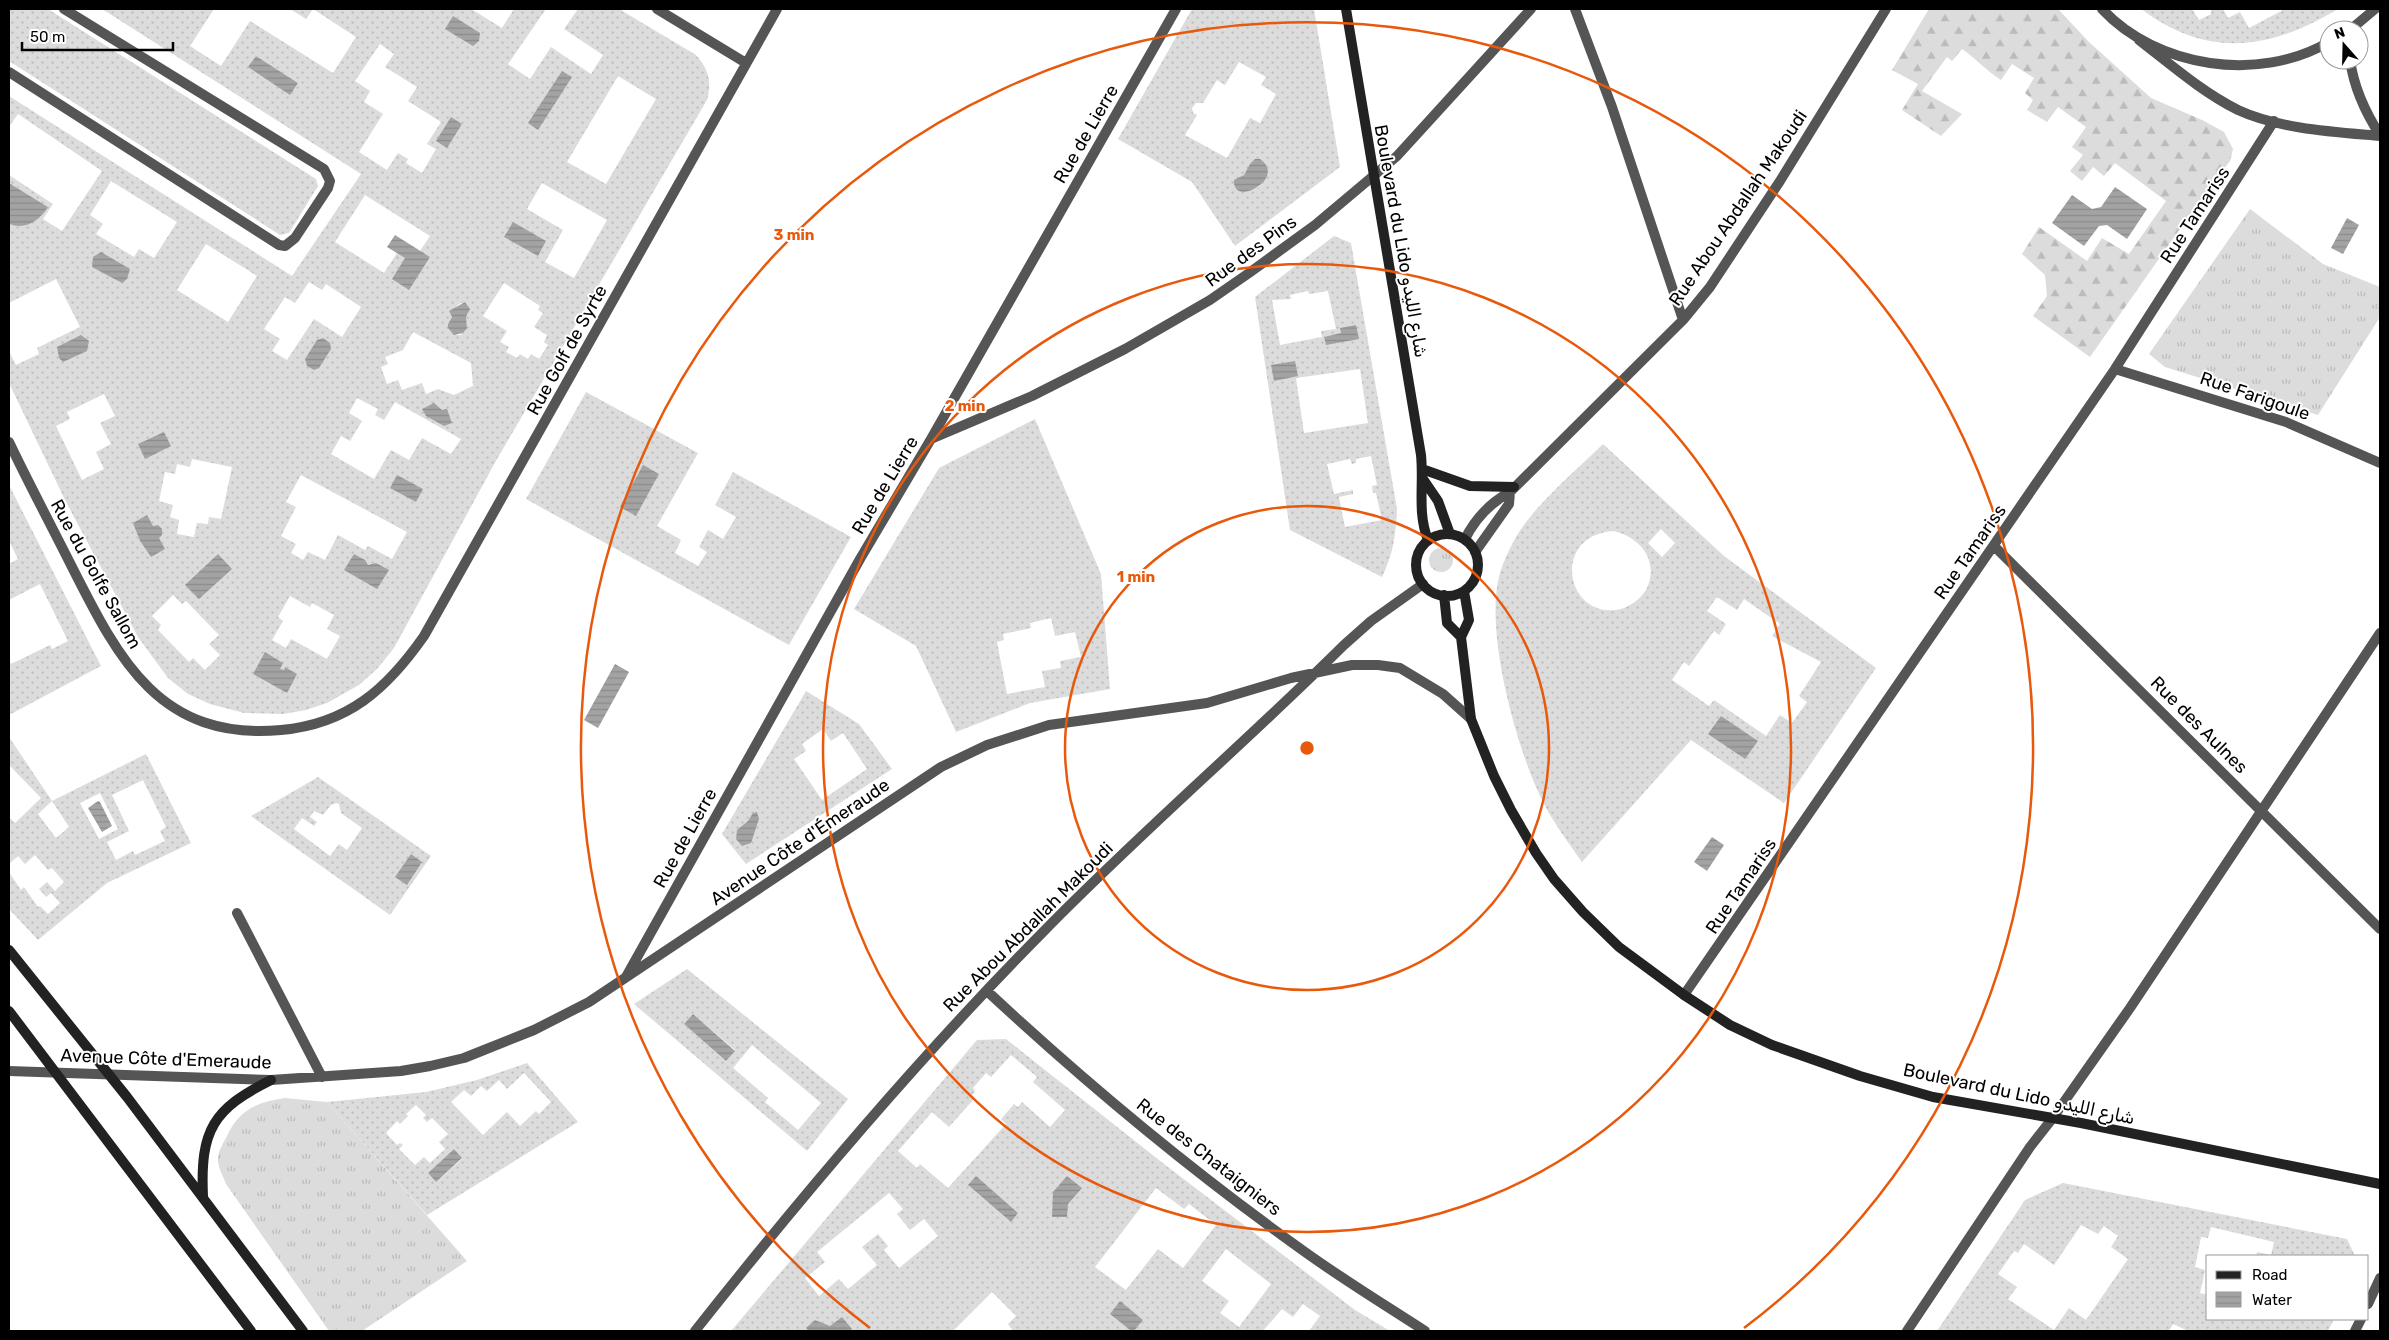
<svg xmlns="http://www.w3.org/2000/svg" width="2389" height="1340" font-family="Rubik,'Noto Naskh Arabic',sans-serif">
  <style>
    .grass { fill: url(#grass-tufts) }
    .forest { fill: url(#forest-firs) }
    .garden { fill: url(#garden-dots); fill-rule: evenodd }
    .water { fill: url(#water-rules) }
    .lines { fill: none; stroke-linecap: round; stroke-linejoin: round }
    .street { stroke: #555; stroke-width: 10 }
    .secondary { stroke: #222; stroke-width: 10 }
    .ring { fill: none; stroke: #e8590c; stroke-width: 2.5 }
    .labels { text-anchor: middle; stroke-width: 4; stroke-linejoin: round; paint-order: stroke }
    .street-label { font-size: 18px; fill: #000; stroke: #fff }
    .centre { fill: #e8590c; stroke: #fff; stroke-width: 2.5 }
    .ring-label { font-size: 15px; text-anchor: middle; font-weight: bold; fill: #e8590c; stroke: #fff; stroke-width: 4; stroke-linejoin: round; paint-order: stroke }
  </style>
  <defs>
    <pattern id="grass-tufts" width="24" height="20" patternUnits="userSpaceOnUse" patternTransform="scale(1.25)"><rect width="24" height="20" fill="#dcdcdc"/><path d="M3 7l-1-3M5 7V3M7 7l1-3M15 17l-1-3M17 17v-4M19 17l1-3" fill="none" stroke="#bbb"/></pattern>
    <pattern id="forest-firs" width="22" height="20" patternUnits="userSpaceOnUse" patternTransform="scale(1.25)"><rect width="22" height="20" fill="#dcdcdc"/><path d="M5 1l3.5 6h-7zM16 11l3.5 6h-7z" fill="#bbb"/></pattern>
    <pattern id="garden-dots" width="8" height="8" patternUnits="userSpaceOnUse" patternTransform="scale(1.25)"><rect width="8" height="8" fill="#dcdcdc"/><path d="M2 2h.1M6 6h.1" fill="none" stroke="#bbb" stroke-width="1.8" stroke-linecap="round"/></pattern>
    <pattern id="water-rules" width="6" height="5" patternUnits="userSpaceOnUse" patternTransform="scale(1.25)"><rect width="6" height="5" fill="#a3a3a3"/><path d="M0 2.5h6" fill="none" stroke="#8b8b8b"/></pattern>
  </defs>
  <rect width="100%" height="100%" fill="#fff"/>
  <!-- grass -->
  <path class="grass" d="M2250,209L2323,264L2380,287V317L2318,415L2165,367L2149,354Z
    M1429 560a12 12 0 1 1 24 0a12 12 0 1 1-24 0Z
    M285,1098L327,1102L467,1261L362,1331H329L226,1184C223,1176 217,1166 218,1158C218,1151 224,1142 227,1136C239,1110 257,1102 285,1098Z"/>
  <!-- forest -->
  <path class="forest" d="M1929,9H2058L2089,42L2151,98L2202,120L2224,132L2233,149L2230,161L2196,206L2090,357L2033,316L2047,296L2045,275L2022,254L2039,227L2087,261L2102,238L2129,254L2166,201L2115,163L2104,176L2093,167L2082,181L2070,171L2083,155L2072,147L2086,127L2058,107L2047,122L2027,110L2033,100L2025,93L2034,78L2012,64L2001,80C1987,71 1976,59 1962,49L1952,61L1947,57L1922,91L1962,114L1941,136L1902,110L1918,84L1892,70Z"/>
  <!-- garden -->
  <path class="garden" d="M9,9H48L316,179L318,186L289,233L280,235L9,61Z
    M102,9H214L190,46L221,66L250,21L333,73L356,37L313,9L306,19L290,9H471L502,28L514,9H546L508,64L530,79L551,47L591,74L603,55L564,29L578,9H619L696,55C709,70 712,82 707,100L497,459L394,648L377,669L359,685L327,703L306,710L283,714L244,713L210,704L188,694L168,678L138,637L66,502L9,383V351L16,365L39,354L37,348L80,327L56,279L9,303V224L12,225L48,207L9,183V175L53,204L43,219L62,231L102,171L18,114L9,127V96L292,276L361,174ZM380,44L394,54L385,67L417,87L408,101L441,122L427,144L436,149L422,173L406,163L408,159L398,153L387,170L359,152L383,114L364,102L370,91L355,81ZM256,56L298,83L290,94L249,67ZM618,76L656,99L606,184L567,162ZM111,181L177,222L154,258L139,249L134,257L96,234L103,224L90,215ZM542,183L607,220L574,278L545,262L563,230L527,209ZM365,195L430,236L420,251L430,257L406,258L397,253L384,273L335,242ZM206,244L257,276L228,322L177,290ZM309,282L322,290L326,284L361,307L342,337L314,319L287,360L272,351L280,339L264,329L285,297L295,303ZM504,283L540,306L538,310L543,313L534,327L547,335L544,342L548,345L539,359L531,354L528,359L520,354L517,358L506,352L509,347L500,342L507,331L483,316ZM465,302L468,314L465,319L467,324L461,335H454L448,324L452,317L450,313L459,304ZM413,332L471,363L473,386L454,395L438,389L426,394L422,383L402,390L398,380L387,384L381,367L388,364L385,357L403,350ZM104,394L115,416L100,423L111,444L96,452L104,469L82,480L56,426L70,419L67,412ZM357,398L378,409L375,415L384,420L395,402L461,439L451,454L422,438L409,460L391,450L374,479L331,454L341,436L350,441L362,421L349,413ZM192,459L232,467L221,519L209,517L208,524L197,523L194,537L177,534L179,520L170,517L173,505L159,501L165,472L175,474L177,464L190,467ZM301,475L407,532L392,559L368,546L365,550L338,535L325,560L308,552L303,560L291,553L296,544L281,536L296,507L286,502ZM153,527L151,557L140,541L136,530ZM173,595L182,604L186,601L219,635L209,644L220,655L205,670L193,658L189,662L158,630L161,625L152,616ZM290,596L310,607L312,603L334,615L327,629L340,636L327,659L291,639L286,648L272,640L283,621L278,617Z
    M1192,9H1314L1340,167L1235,246L1192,182L1118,139ZM1239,62L1266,77L1261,85L1276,94L1260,123L1250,118L1227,158L1185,135L1197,115L1193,113L1192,108L1196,103H1203L1217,80L1225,85ZM1246,171L1262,184C1253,193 1246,190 1235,188L1234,182L1244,175Z
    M2141,9H2192L2199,20L2211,14V9H2223L2228,18L2240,12L2249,28L2285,9H2338C2270,50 2208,59 2141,9Z
    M1334,236L1351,243L1397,509C1396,534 1393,555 1382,577L1290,530L1255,297ZM1308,291L1309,294L1328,291L1336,329L1321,331L1322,337L1280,345L1272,300L1291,299L1290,295ZM1360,369L1368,423L1304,433L1296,378ZM1371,456L1377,485L1372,486L1373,493H1376L1382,520L1345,527L1339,497L1353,494V490L1334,494L1327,464L1350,459L1352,464L1356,463V459Z
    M586,392L698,453L657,526L681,540L675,553L698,566L707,552L699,547L708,530L723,539L736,517L715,505L733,472L851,537L789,645L526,499Z
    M1035,419L1101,574L1110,689L1030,703L956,732L916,646L854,609L939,468ZM1051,618L1055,636L1075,632L1081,657L1060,661L1061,668L1042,671L1045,687L1007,694L997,642L1004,640L1003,634L1031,628L1030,623Z
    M1603,444L1724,556L1876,668L1784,803L1691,740L1582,862C1568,842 1552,821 1541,798C1516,746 1485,633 1499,577C1502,564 1509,550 1515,539C1532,507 1576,471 1603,444ZM1661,529L1675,543L1662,557L1648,543ZM1614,531C1641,538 1659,561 1647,588C1642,598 1631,606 1621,609C1566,622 1549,535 1614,531ZM1717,597L1737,610L1744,599L1780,624L1772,636L1821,662L1799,696L1807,702L1792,723L1780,715L1766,736L1714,700L1709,706L1672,680L1684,662L1689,666L1714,631L1719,635L1726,624L1707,611Z
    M9,485L101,666L9,715V660L11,664L50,645L52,649L68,641L40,584L9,600V564L18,559L9,541Z
    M806,691L859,724L892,769L746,864L722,834ZM823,729L831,741L843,733L867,769L822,800L794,759L806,751L802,744Z
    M9,737L52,801L146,754L191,843L107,883L38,940L9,909V872L21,890L24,887L38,907L40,906L48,914L60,903L51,893L46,897L39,889L47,882L55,891L64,882L52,868L48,870L35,855L25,864L18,856L9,864V817L15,823L41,798L9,765ZM143,780L166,827L160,831L165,841L135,855L133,851L116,860L107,842L129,831L112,795ZM100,793L118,829L99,839L80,803ZM52,801L69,827L56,838L38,814Z
    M318,777L431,856L390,915L251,816ZM336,803L339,804L341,813L362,828L347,850L339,844L330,856L294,829L302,818L314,826L317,822L310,817L314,811L323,815L331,805Z
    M687,969L848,1099L807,1151L634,1004ZM693,1014L735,1050L726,1061L684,1024ZM752,1045L821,1103L798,1130L765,1102L768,1098L733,1068Z
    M1006,1039L1164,1164L1355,1310L1390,1331H1309L1320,1316L1303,1304L1293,1317L1282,1309L1263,1331H1134L1143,1320L1110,1314L1131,1331H1013L1008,1324L1016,1316L992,1292L953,1331H850L852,1329L830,1326L807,1328L809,1331H731L977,1040ZM1011,1055L1037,1077L1033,1082L1065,1110L1050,1127L1022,1102L1018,1107L1014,1104L1001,1119L1006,1124L948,1188L920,1164L917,1168L898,1151L932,1112L949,1127L973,1100L971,1097L975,1091L973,1088L986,1073L991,1077ZM976,1177L1010,1221L969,1186ZM1156,1188L1184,1209L1189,1204L1216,1225L1183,1268L1158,1249L1126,1290L1095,1267ZM889,1193L903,1209L897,1214L910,1230L924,1219L938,1236L899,1268L884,1250L888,1246L878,1234L862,1247L877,1265L848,1289L839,1279L819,1296L805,1278L825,1262L817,1252ZM1226,1249L1271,1284L1239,1327L1220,1313L1229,1301L1202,1281Z
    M527,1063L578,1122L427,1215L327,1102L426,1092L477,1080ZM524,1073L551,1102L539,1114L536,1111L520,1126L507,1112L483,1135L451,1102L464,1090L471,1096L481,1086L487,1091L499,1080L507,1089ZM416,1105L426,1115L423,1118L427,1122L432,1118L448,1134L439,1142L445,1149L430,1163L424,1157L415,1165L399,1149L403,1145L400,1143L397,1145L386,1133L397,1121L400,1124L408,1116L406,1114ZM454,1149L462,1159L436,1182L428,1173Z
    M2063,1183L2347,1239L2355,1256H2256L2257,1252L2271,1255L2274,1242L2211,1227L2208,1238L2201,1237L2195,1267L2205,1270L2200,1293L2208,1295V1319H2334L2328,1331H2188L2173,1324L2169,1331H1937L2025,1200ZM2081,1225L2098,1234L2104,1226L2118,1236L2111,1247L2128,1259L2086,1320L2069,1308L2054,1330L2008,1299L2017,1287L1998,1274L2014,1251L2018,1253L2024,1244L2054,1265Z"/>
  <!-- water -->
  <path class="water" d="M453,16L480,33L479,41L473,46L445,29Z
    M256,56L298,83L290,95L248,67Z
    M562,71L572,77L538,130L528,123Z
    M451,117L462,124L447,148L436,141Z
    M1255,159H1260C1288,178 1232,209 1234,180L1244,175L1250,164Z
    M9,183L48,207C39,221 26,230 9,224Z
    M2115,187L2147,209L2127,239L2107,225L2099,226L2084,246L2052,223L2072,195L2092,209L2101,207Z
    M2347,218L2359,225L2343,254L2331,248Z
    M513,222L546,241L538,256L504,237Z
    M395,235L430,257L409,290L392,279L405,258L387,247Z
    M101,252L130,269L127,279L122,283L92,267L93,257Z
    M465,302L470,309L466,317L467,328L463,333L454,335L448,328V324L452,317L449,311Z
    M1356,325L1359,339L1326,345L1324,337L1341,333L1340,328Z
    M81,335L89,341L87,351L63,362L59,358L57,347Z
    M323,338L330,343L331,349L319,368L314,370L307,366L305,359L317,340Z
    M1295,361L1298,376L1274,381L1271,365Z
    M434,403L442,410L447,409L452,423L444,426L426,416L422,409Z
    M164,432L171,446L145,459L138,444Z
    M643,465L659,474L636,516L620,507Z
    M397,475L423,489L416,502L390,488Z
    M147,515L153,526L158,525L162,529V535L159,538L165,549L151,557L140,541L133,523Z
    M218,554L232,569L199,599L185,585Z
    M354,554L365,560L368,565L376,563L389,570L377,589L344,570Z
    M265,652L283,663L280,669L284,670L285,667L297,674L287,693L253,674Z
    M615,664L629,672L598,728L584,720Z
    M1721,716L1758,741L1745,759L1708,734Z
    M98,801L100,802L112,826L102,832L88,808Z
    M757,812L759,819L751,843L742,846L736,839L737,830L748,821L753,813Z
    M1712,837L1724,845L1707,871L1694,862Z
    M411,854L422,862L407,885L395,877Z
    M693,1014L735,1051L726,1061L684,1024Z
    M454,1149L462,1158L436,1182L428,1173Z
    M976,1176L1018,1213L1011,1222L968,1185Z
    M1067,1176L1082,1188L1068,1204L1067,1217H1052L1053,1192Z
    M1120,1301L1143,1320L1134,1331H1131L1110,1314Z
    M842,1317L852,1329L850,1331H809L806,1328L815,1320L830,1326Z"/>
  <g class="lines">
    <!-- street -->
    <path class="street" d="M657,9L746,63
      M1575,9L1612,107L1683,320
      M2102,9C2157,68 2259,83 2329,42
      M2350,30L2375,9
      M2139,40C2170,64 2202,92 2238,110C2279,129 2335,132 2380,136
      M2350,60C2354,88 2365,112 2380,135
      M9,72L279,245L285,246L295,238L328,188L330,181L324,169L64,9
      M2115,369L2286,422L2380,463
      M931,439L1032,396L1125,349L1210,300L1249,273L1315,225L1397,156L1531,9
      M9,442C29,484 51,525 72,567C119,660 160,741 281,730C348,724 387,689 424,636L777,9
      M1465,539C1475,519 1490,503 1510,492L1683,320L1710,287L1780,181L1886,9
      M1994,546L2380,929
      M1475,552L1509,504L1510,492
      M237,913L322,1077
      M626,977L860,559L931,439L1176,9
      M987,991C1087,1084 1193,1172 1305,1252C1344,1280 1385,1305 1425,1331
      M1684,995L2115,369L2274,121
      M9,1071L271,1080L401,1071L430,1066L464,1058L534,1030L589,1002L941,767L987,745L1049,725L1207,703L1291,678L1352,665H1378L1400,668L1443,694L1471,719
      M2368,1304L2380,1278
      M695,1331C805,1192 920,1056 1045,930C1141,832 1246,742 1344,645L1371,621L1423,584
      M1907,1331L2030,1147L2052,1119L2130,1008L2380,633
      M2355,1331L2361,1319"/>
    <!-- secondary -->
    <path class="secondary" d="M1346,9L1421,455C1424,484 1417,513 1428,540
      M1422,469L1470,486L1514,487
      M1423,479L1438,501L1450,534
      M1416 565a31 31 0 1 1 62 0a31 31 0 1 1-62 0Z
      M1464,591L1469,620L1461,637L1471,719L1494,776L1511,810L1536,853L1554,879L1583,912L1619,947L1684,995L1730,1025L1772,1045L1860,1076L1933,1097L2081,1123L2380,1184
      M1444,595L1447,623L1461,637
      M9,950L127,1097L303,1331
      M9,1011L251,1331
      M203,1196C200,1130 213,1109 271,1080"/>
  </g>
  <!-- distance rings -->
  <g class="ring">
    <circle cx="1307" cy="748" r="242"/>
    <circle cx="1307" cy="748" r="484"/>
    <path d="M870 1328A726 726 0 1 1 1744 1328"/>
  </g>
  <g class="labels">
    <!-- street labels -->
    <g class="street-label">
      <text transform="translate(1086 134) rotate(-60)" y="6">Rue de Lierre</text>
      <text transform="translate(1738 208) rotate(-56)" y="6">Rue Abou Abdallah Makoudi</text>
      <text transform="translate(2195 215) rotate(-57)" y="6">Rue Tamariss</text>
      <text transform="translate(1401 241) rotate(80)" y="6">Boulevard du Lido شارع الليدو</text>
      <text transform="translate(1251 251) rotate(-36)" y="6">Rue des Pins</text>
      <text transform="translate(567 350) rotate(-61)" y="6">Rue Golf de Syrte</text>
      <text transform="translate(2255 396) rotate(19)" y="6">Rue Farigoule</text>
      <text transform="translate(885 485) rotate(-59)" y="6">Rue de Lierre</text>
      <text transform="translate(1970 552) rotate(-55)" y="6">Rue Tamariss</text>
      <text transform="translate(96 574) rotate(61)" y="6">Rue du Golfe Sallom</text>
      <text transform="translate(2199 725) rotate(45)" y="6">Rue des Aulnes</text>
      <text transform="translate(685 838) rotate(-61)" y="6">Rue de Lierre</text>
      <text transform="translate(800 842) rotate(-34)" y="6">Avenue Côte d'Émeraude</text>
      <text transform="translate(1741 886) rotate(-56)" y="6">Rue Tamariss</text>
      <text transform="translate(1028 927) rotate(-45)" y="6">Rue Abou Abdallah Makoudi</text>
      <text transform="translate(166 1059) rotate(2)" y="6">Avenue Côte d'Emeraude</text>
      <text transform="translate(2019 1094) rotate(12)" y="6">Boulevard du Lido شارع الليدو</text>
      <text transform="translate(1209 1157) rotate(38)" y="6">Rue des Chataigniers</text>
    </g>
  </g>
  <circle cx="1307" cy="748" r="8" class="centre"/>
  <g class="ring-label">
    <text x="794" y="240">3 min</text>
    <text x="965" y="411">2 min</text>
    <text x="1136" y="582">1 min</text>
  </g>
  <!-- border -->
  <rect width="2389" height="1340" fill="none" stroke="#000000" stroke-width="20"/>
  <!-- legend -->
  <rect x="2206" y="1255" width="162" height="65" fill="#ffffff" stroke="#999999"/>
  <rect x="2216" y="1271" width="25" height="8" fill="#222222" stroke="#999999"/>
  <text x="2252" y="1280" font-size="15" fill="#000000">Road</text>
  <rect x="2216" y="1292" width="25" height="15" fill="url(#water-rules)" stroke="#999999"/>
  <text x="2252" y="1305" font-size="15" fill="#000000">Water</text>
  <!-- north arrow -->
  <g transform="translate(2344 45) rotate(340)"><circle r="24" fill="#ffffff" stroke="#999999"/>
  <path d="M0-4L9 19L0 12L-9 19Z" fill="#000000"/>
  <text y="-8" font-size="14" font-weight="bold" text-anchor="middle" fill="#000000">N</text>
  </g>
  <!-- scale -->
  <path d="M22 42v8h151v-8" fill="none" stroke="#000000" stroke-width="2.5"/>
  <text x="30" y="42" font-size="15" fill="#000000" stroke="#ffffff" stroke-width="4" paint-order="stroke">50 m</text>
</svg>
